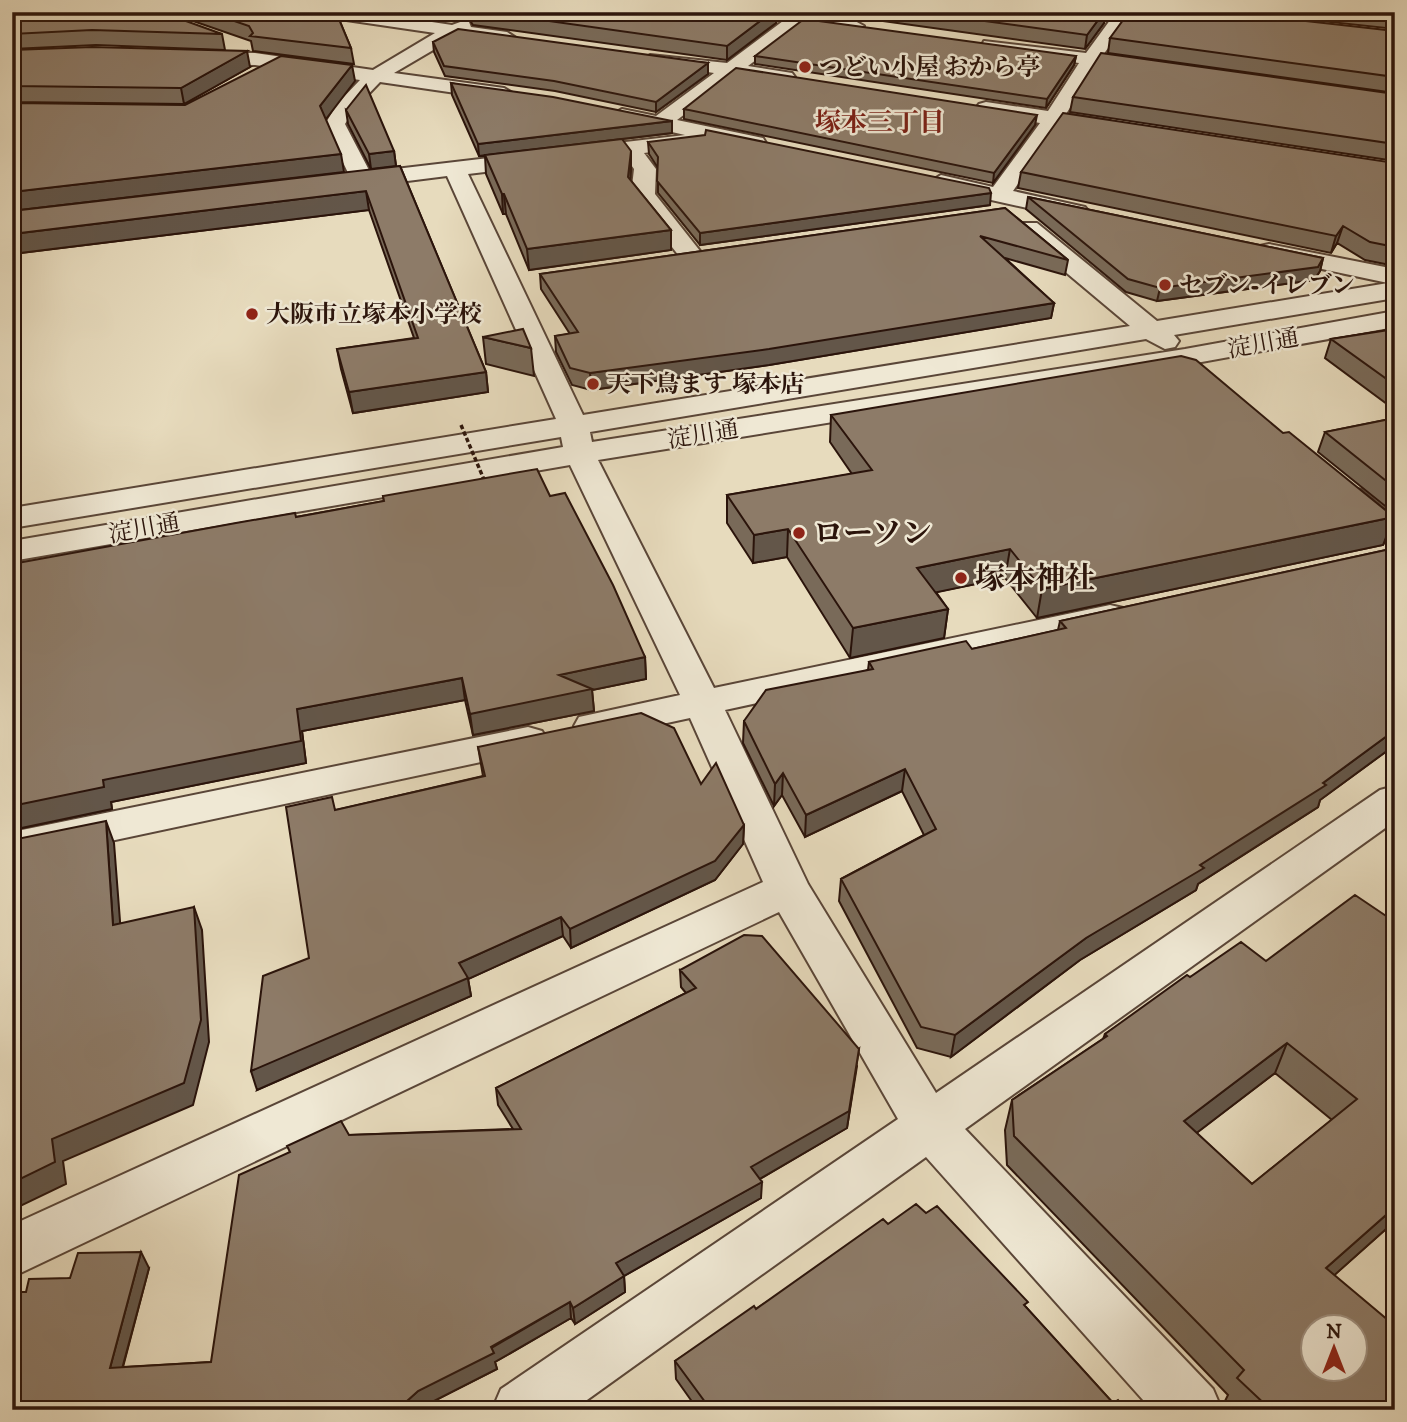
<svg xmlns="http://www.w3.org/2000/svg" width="1407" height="1422" font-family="'IM FELL DW Pica','Noto Serif JP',serif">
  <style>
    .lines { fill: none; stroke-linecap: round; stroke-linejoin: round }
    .minor-casing { stroke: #5a4638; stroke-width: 4 }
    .minor { fill: #efe8d4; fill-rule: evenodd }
    .path-bridge { stroke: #2b140b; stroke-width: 3.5; stroke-dasharray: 4.5 2.5; stroke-linecap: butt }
    .wall { fill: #796a59; stroke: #2b140b; stroke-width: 2; fill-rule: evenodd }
    .shaded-wall { fill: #635649; stroke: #2b140b; stroke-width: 2 }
    .building { fill: #8d7b68; stroke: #2b140b; stroke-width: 2; fill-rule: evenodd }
    .poi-dot { fill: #8f2418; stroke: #efe8d4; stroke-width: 2.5 }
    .labels { text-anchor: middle; stroke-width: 5; stroke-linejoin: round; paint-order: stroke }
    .far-poi-label { font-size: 24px; font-weight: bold; fill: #2b140b; stroke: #efe8d4; text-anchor: start }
    .far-street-label { font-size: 24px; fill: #2b140b; stroke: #efe8d4 }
    .far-neighbourhood-label { font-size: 26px; font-weight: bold; fill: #7a1f14; stroke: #efe8d4 }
    .poi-label { font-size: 30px; font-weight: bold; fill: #2b140b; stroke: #efe8d4; text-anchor: start }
  </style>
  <rect width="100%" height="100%" fill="#e7dbbd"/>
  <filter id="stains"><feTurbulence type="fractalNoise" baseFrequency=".00286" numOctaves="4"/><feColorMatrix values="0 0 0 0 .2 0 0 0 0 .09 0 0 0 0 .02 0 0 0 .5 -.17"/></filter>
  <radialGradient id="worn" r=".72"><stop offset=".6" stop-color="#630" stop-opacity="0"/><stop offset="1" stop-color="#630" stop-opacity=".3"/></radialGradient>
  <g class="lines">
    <defs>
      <path id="minor" d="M317,12H365L452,25L463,21L469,22L471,27L507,32L516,38L507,44L457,36L394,73L504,88L514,94L511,98L504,100L380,82L354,109L345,124L370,172L685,135L615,119L612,115L622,109L656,116L714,73L650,63L647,59L650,55L727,63L783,21L756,17L747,12H816L814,15L855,21L864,26L855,31L803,24L748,66L792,73L795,77L792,81L735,76L677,120L763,138L766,143L763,148L755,149L705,139L703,145L695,146L644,153L656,169L655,194L704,256L701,261H683L635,200L631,195L634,169L624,155L468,174L583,415L1130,326L1019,233L1016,228L1019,223H1037L1157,321L1388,283L1260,256L1257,251L1260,246L1269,244L1395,269V298L1174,335L1179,341L1175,347L1165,349L1146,339L590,432L592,442L1185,349L1395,311V327L1185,365L598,460L714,688L1110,605L1123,608L1128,616L1123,624L1110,627L725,710L808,884L936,1093L1380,790L1395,786V821L965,1129L1213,1389L1222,1410H1152L926,1157L573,1410H492L501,1389L898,1119L779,912L12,1277V1225L763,882L690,718L593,739L579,735L574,726L579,717L680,695L570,465L12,561V541L563,447L561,437L12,528V508L556,419L447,176L352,188L341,181L349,175L325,124L338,103L360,80L255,65L196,64L187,58L196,52L255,53L373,70L435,33L326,17Z
        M1116,12H1134L1103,55L1149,61L1159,67L1149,73L1097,65L1066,114L1110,121L1121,127L1110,133L1059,125L1013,191L1085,207L1089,212L1085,217L1077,219L933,187L930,182L941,175L993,187L1040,123L979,112L976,108L979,104L986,102L1048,111L1079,63L991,51L984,49L982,45L984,41L1086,53Z
        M1350,487L1361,490L1395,518V545L1383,542L1339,504L1334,497L1339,490Z
        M528,727L542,731L548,740L542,749L12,862V832Z"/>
    </defs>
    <!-- minor casing -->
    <use href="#minor" class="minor-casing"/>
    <!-- minor -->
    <use href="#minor" class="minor"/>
    <!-- path-bridge -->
    <path class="path-bridge" d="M461,425L485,482"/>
  </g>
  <!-- wall -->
  <path class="wall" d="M12,12L222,34L225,50L96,45L12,49Z
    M167,12H336L351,48L354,64L253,51L251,41Z
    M417,12H777L776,23L727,60L473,25L469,19L452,21L419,17Z
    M818,12H1106L1104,23L1085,49Z
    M1238,12H1395V29Z
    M1395,31V93L1108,53L1110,38Z
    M433,42L708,63V74L656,112L555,91L445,76L434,52Z
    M12,50L250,67L184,104L12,102Z
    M755,56H1076L1074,65L1046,108L755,64Z
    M451,83L672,133L622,139L631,170L630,180L671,230V250L529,270L506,214H503L486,174L485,156H479L452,95Z
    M1395,94V161L1070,112L1073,97Z
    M684,109L1035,125L993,183L684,119Z
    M346,110L394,151L396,166L371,169L348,124Z
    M648,142L990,205L700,245L658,193V168L649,154Z
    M1395,163V266L1365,260L1337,243L1331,253L1018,188L1021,172Z
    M400,166L486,372L488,392L353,413L341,369L337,349L414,338L369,210L12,254Z
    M1028,197L1323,258L1320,271L1314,280L1157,301L1126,292L1026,209Z
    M1005,208L1068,260L1065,275L1005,258L1054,303L1051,318L769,365L591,390L572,385L556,352L555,336L570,334L541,289L540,274Z
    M1395,329V410L1325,358L1331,339Z
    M483,337L531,348L534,376L486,364Z
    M831,415L1283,433L1394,517L1383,545L1037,618L1005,578L936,592L948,609L944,638L850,658L787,557L753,563L727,523V495L852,474L830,442Z
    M1395,418V514L1318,452L1325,432Z
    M383,496H550L645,657L646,679L592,690L594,711L473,735L465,700L302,731L306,763L111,802L112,809L12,830V564L296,517L384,501Z
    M1395,548V745L1320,800L1318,807L1198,884L1196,890L1080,960L951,1057L917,1048L839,901L841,879L924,835L902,791L805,837L782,795L774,806L743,743L744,721L868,670L869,662L972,649L1058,630L1060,621Z
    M478,747L701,784L744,825L743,844L715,880L571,948L563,936L468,979L471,996L257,1090L309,958L336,810L483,776Z
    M1395,922V1221L1334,1275L1395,1410H1228L1223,1405L1228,1395L1007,1165L1005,1130L1012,1100L1103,1039L1105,1034L1190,977L1266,961ZM1275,1073L1332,1120L1252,1184L1196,1133Z
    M680,970L857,1066L847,1128L760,1179L761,1198L624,1276L625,1292L575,1324L571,1318L495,1362L497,1369L422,1407L419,1410H12L26,1292L70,1278L149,1268L123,1367L211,1362L349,1135L513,1129L498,1105L496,1088L686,993L681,987Z
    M888,1224L1026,1307L1113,1403L1126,1410H698L676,1379L675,1361Z"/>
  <!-- shaded-wall -->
  <path class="shaded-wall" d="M451,12H468L469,19L452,21Z
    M772,12H777L776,23L727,60V46Z
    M1104,12H1106L1104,23L1085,49L1087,35Z
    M247,51L250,67L184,104L181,88Z
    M1076,56L1074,65L1046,108L1047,99Z
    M708,63V74L656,112V102Z
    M352,65L355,81L323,123L320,106Z
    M1037,115L1035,125L993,183L994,173Z
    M672,121V133L479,156L478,144Z
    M394,151L396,166L371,169L369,154Z
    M631,151V170L629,197L628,177Z
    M341,154L344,172L12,211V192Z
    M366,191L369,210L12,254V234Z
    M991,193L990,205L700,245V233Z
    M502,194H504L506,214H503Z
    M1343,226L1337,243L1331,253L1336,236Z
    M671,230V250L529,270L527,249Z
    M1323,258L1320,271L1314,280L1157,301L1160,288Z
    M1054,303L1051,318L769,365L591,390L590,373Z
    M486,372L488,392L353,413L349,392Z
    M1394,517L1383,545L1037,618L1042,589Z
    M788,529L787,557L753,563L754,535Z
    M1010,549L1005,578L914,597L917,568Z
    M948,609L944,638L850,658L853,628Z
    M645,657L646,679L592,690L594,711L473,735L470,714L559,675Z
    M462,678L465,700L302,731L306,763L111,802L112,809L12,830V806L103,780L297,709Z
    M1395,730V745L1320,800L1318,807L1198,884L1196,890L1080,960L951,1057L955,1035L1086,938L1200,865L1323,783Z
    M905,769L902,791L805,837L806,815Z
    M783,773L782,795L774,806L775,784Z
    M106,821L114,843L122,947L113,925Z
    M744,825L743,844L715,880L571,948L570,929Z
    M194,907L202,930L209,1042L193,1105L63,1161L66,1184L12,1210V1183L52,1139Z
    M561,917L563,936L468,979L471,996L257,1090L251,1071L459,963Z
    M1287,1043L1275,1073L1173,1151L1184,1121Z
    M859,1049L847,1128L751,1184V1167Z
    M762,1182L761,1198L617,1280L616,1263Z
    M1395,1207V1221L1311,1296L1326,1268Z
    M141,1252L149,1268L118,1384L110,1368Z
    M624,1276L625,1292L575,1324L573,1308Z
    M570,1302L571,1318L495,1362L497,1369L422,1407L419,1410H397L418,1391Z"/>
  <!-- building -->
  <path class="building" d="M12,12H161L222,34L92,30L12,34Z
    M208,12H336L351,48L250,36L253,33L249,26Z
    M484,12H772L727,46Z
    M918,12H1104L1087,35Z
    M1129,12H1225L1395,31V77L1110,38Z
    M1371,12H1395V15Z
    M804,19L1076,56L1047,99L755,56Z
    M458,29L708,63L656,102L554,81L444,66L433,42Z
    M92,47L247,51L181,88L12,86V50Z
    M1101,53L1395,94V144L1073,97Z
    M281,56L352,65L320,106L341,154L12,192V103L185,105Z
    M736,68L1037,115L994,173L684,109Z
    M451,83L553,97L672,121L478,144Z
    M366,85L394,151L369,154L346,110Z
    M1063,113L1395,163V247L1370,242L1343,226L1336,236L1021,172Z
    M706,130L989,188L991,193L700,233L657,181L658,157L648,142L705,135Z
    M622,139L631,151L628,177L671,230L527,249L504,194H502L485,155Z
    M400,166L486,372L349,392L337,349L418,338L366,191L12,234V211Z
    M1028,197L1323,258L1318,267L1160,288L1128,279Z
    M1005,208L1068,260L980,236L1054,303L769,349L590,373L570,368L555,336L578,332L540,274Z
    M523,329L531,348L483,337Z
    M1395,329V385L1331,339Z
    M1181,356L1196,360L1283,433L1289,432L1394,517L1042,589L1010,549L917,568L948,609L853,628L788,529L754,535L727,495L872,470L831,415Z
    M1395,418V488L1325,432Z
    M537,469L550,496L565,493L613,585L645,657L559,675L592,689L470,714L462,678L297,709L301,741L103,780L104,787L12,806V564L236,523L295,513L296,517L384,501L383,496Z
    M1395,548V730L1323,783L1326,785L1200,865L1204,868L1086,938L955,1035L921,1027L841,879L936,829L905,769L806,815L783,773L775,784L744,721L766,690L873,669L869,662L966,641L972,649L1066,628L1060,621Z
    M641,713L674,728L701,784L716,763L744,825L715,861L570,929L561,917L459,963L468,978L251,1071L263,976L309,958L286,807L332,797L335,810L485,776L478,747Z
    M106,821L113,925L194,907L201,1020L184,1083L52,1139L55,1162L12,1183V840Z
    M1355,895L1395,922V1207L1326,1268L1395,1326V1410H1271L1237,1378L1244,1370L1014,1136L1012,1100L1107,1036L1105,1034L1187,975L1190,977L1241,942L1266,961ZM1287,1043L1357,1099L1252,1184L1184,1121ZM1312,1327H1354V1369H1312Z
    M744,935L762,936L859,1049L849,1111L751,1167L762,1182L616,1263L624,1276L573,1308L570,1302L491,1347L494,1353L418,1391L397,1410H12V1292H26L29,1279L70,1278L78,1253L141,1252L110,1368L211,1362L239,1175L290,1152L287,1146L341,1121L349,1135L521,1129L496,1088L696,988L680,970Z
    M916,1204L926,1213L937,1206L1028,1302L1024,1305L1113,1403L1118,1400L1126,1410H711L675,1361L754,1306L756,1309L883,1219L888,1224Z"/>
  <!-- markers -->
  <g class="poi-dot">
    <circle cx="805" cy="67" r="7"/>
    <circle cx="1165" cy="285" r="7"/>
    <circle cx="252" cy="314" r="7"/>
    <circle cx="593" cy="384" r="7"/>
    <circle cx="799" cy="533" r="7"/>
    <circle cx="961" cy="578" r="7"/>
  </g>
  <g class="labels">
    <!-- far-poi labels -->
    <g class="far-poi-label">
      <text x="819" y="75">つどい小屋 おから亭</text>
      <text x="1179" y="293">セブン-イレブン</text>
      <text x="266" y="322">大阪市立塚本小学校</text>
      <text x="607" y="392">天下鳥ます 塚本店</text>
    </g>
    <!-- far-street labels -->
    <g class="far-street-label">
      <text transform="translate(1263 343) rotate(-10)" y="8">淀川通</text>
      <text transform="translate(703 434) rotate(-9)" y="8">淀川通</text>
      <text transform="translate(144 528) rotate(-10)" y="8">淀川通</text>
    </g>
    <!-- far-neighbourhood labels -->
    <g class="far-neighbourhood-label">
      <text x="880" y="131">塚本三丁目</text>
    </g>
    <!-- poi labels -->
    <g class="poi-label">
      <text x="813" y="543">ローソン</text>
      <text x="975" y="588">塚本神社</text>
    </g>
  </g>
  <!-- margin -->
  <rect width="1407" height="1422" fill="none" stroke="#e7dbbd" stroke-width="42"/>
  <rect x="14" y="14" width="1379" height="1394" fill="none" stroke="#2b140b" stroke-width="3.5"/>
  <rect x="21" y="21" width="1365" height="1380" fill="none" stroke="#2b140b" stroke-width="2"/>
  <!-- north arrow -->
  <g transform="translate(1334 1348)"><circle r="33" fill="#efe8d4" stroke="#a19384" stroke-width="2"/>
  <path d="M0-5L12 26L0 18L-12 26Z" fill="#8f2418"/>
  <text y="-10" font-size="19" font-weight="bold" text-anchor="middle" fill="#2b140b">N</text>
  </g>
  <rect width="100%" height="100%" filter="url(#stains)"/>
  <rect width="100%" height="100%" fill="url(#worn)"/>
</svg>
